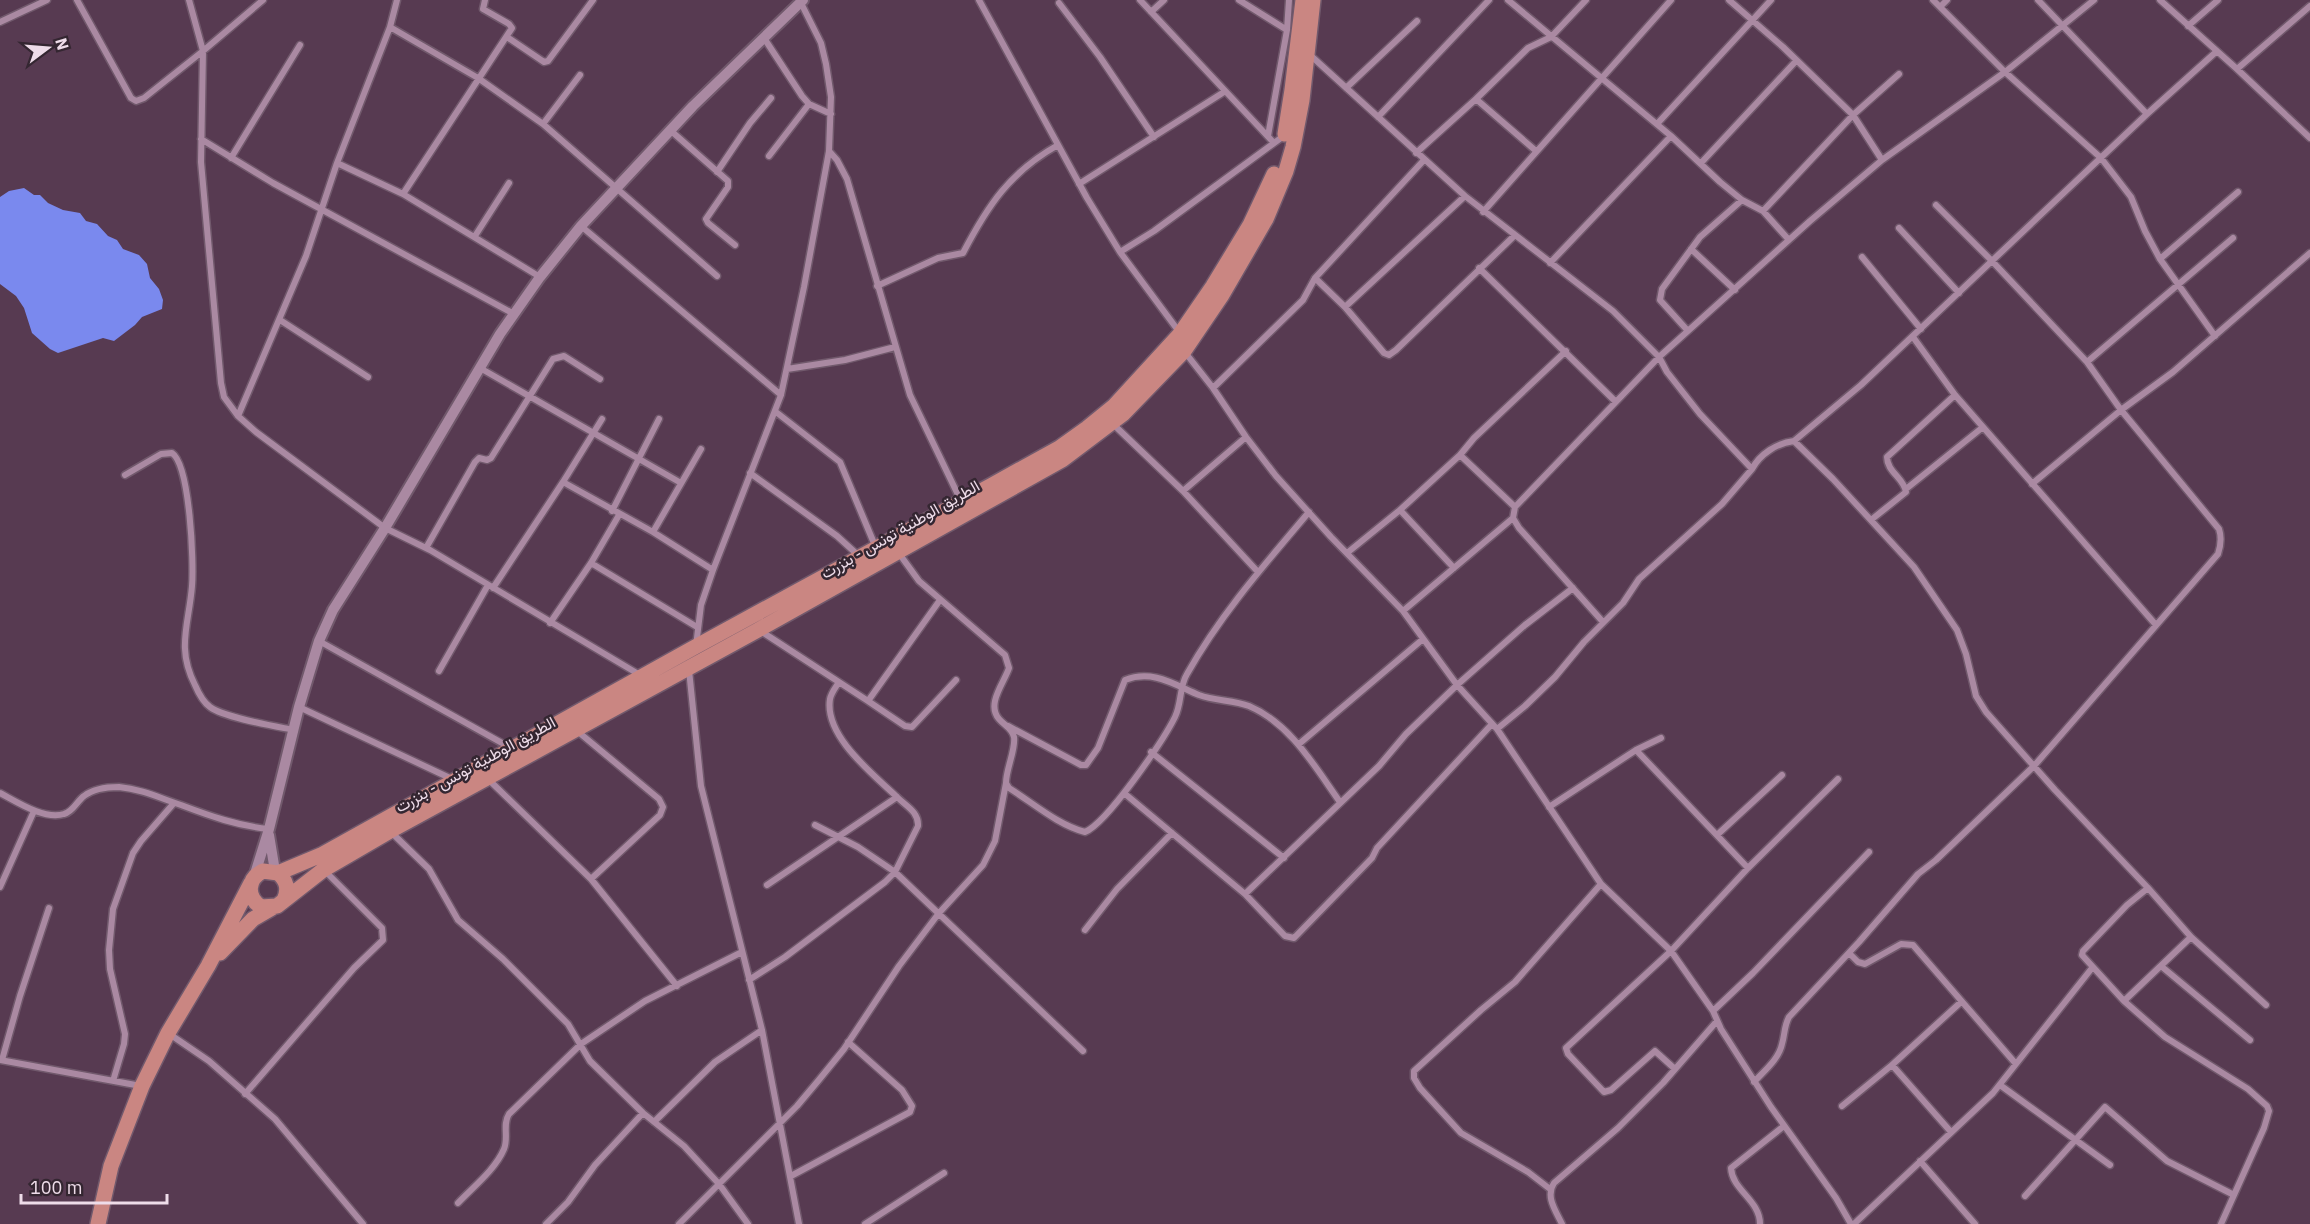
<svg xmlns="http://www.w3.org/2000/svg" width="2310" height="1224" font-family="'IBM Plex Sans',Vazirmatn,sans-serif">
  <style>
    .water { fill: #7a89ee }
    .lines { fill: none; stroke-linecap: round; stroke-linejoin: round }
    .minor-casing { stroke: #71596c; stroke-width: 9 }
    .tertiary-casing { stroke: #71596c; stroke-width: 14 }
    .primary-casing { stroke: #71596c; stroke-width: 18 }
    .minor { stroke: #aa89a2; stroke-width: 6 }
    .tertiary { stroke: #aa89a2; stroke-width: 10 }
    .primary { stroke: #ca8682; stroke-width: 15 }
    .labels { text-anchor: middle; stroke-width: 5; stroke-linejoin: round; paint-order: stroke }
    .street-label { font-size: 16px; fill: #eedce9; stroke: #342631 }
  </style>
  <rect width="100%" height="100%" fill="#573a51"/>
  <!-- water -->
  <path class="water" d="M24,188L34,195H40L48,203L63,210L80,213L86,221L97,224L108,236L117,240L123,249L139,255L147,264L150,278L159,289L163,300L162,309L142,317L135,325L114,341L103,338L58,353L50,349L32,333L24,308L16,296L0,284V197L9,191Z"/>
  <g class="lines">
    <defs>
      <path id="minor" d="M77,0L131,98L136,101L144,98L203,51L263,0
        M189,0L203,51L201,162L221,383L224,397L238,416L256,432L385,528L430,550L640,675
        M979,0L1087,198L1120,252L1180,333
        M1140,0L1274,143
        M1239,0L1287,30
        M1508,0L1671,136L1720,182L1742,200L1763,211L1789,240
        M1729,0L1783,47L1853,115L1882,160
        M1933,0L2005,72L2101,158L2131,197L2145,231L2160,259L2215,336
        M2038,0L2147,114
        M2160,0L2237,69L2310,138
        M1059,3L1100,57L1154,137
        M1940,7L1947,0
        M1151,12L1164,0
        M0,22L47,0
        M2188,26L2218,0
        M390,27L478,78L543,124L717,276
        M507,37L544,62L548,61L593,0
        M764,38L802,96L809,104L831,114
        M1309,54L1465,196L1613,311L1659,357L1667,372L1700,414L1752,469C1760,454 1777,443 1794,441L1861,385L2147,114L2217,51
        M2237,69L2310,6
        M1346,88L1417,21
        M1476,99L1536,151
        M1378,117L1489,0
        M543,124L580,75
        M1657,124L1771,0
        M670,130L728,181V187L706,219L708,223L735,245
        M1268,136L1287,30L1289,0
        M201,139L273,183L514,314
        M829,151L837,160L847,179L910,395L961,501
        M1416,153L1476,99L1528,48L1551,37L1586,0
        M769,156L809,104
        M231,158L300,45
        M337,163L403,194L540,277
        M1701,163L1796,61
        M717,172L750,123L771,98
        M1079,184L1224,92
        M403,194L512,28L509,24L483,9L485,0
        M1763,211L1853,115L1899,74
        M1483,212L1671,0
        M581,226L781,395
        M1899,228L1959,293
        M475,236L509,183
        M1691,249L1735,290
        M1120,252L1154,231L1285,135
        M1862,257L1921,329
        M2160,259L2238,192
        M1550,263L1671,136
        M1479,268L1615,401
        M1315,278L1345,307L1384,353L1389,355L1396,350L1514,236
        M877,286L938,258L963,253C988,205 1010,172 1058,145
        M1345,307L1465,196
        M280,320L368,377
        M1688,331L1660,300L1662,289L1700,237L1742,200
        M1913,337L1955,395L2156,625
        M1184,351L1213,388L1246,437L1276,476L1331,537L1403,611L1457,685L1497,729L1601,884L1671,951L1713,1011L1721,1029L1771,1107L1836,1198L1851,1224
        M2087,362L2233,238
        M480,368L681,483
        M787,369L845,360L895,347
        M1213,388L1303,300L1315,278L1424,160
        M776,412L840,462L876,548
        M238,416L306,256L337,163L390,27L397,0
        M1113,424L1183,491L1258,572
        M1794,441L1833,479L1914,567L1957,630L1966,654L1976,696L1986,712L2055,790L2148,888L2191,937L2124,1001
        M750,473L837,536L859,556
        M125,475L161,454L172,453C190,465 194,563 192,586C189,624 176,648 195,685C198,692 203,702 210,707C225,718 274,726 294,730
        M563,482L653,532L713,570
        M2032,484L2121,410L2173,372L2310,253
        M1906,489L1983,427
        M1183,491L1246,437
        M1515,507L1460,455L1474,438L1566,351
        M1400,510L1454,568
        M612,511L659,419
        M1871,520L1906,492C1904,478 1887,472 1887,457L1955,395
        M653,532L701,449
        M426,548L475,462L479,458L487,460L491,458L553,359L564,356L600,379
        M898,552L919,581L1005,655L1009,668C1004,683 986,704 999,719C1004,725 1012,728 1014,737C1016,749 1006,769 1006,783L1009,788C1033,803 1058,825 1085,832C1107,823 1163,741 1175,717C1182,703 1179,687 1187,674C1220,615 1265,564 1309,512
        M1347,553L1400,510L1460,455
        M591,563L697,627
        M493,588L563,482L602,419
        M1403,611L1513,518
        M1603,622L1519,528L1513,518L1515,507L1659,357L1810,221L1882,160L2005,72L2094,0
        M550,623L591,563L619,515
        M759,630L868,701L940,600
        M319,641L509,747
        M696,646L701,605L713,570L781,395L804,287L829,151L831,97L826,64L821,43L800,1
        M689,670L701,786L762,1030L799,1224
        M439,671L488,585
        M868,701L905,726L912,727L956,680
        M299,707L452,779
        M1008,726L1081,765H1086L1098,748L1125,680C1153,669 1175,685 1199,695C1215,701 1233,700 1249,706C1291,724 1315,767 1340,802
        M1497,729L1525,706L1555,677L1584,642L1623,603L1639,579L1722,504L1752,469
        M576,730L659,799L663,807L660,815L591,879
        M1299,744L1423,639
        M1636,750L1748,868
        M1151,752L1284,858
        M487,778L591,879L677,986
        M0,793C17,802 44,820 64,814C73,812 77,801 84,796C93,789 108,787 119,787C141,789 160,798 181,805C210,816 238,826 269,829
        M1124,793L1245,894L1379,766L1406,734L1457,685L1525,625L1573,588
        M1549,807L1636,750L1661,738
        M815,825L858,847L895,872L1083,1051
        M391,832L429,869L458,920L503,959L568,1024L590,1061L643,1113L684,1146L719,1184L797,1106L818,1081L844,1049L899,966L939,913L983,865L995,841L1006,783
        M1717,835L1782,775
        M767,885L897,797
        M0,887L34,811
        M2148,888L2127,905L2083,951L2082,955L2124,1001L2165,1037L2248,1089L2267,1106L2269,1111L2264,1128L2221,1224
        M1245,894L1285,936L1294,938L1372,858L1377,848L1492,724
        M1085,930L1117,889L1172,833
        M2191,937L2266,1005
        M1849,953L1858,962L1865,964L1901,944L1913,945L2016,1064
        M2161,966L2250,1040
        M749,980L785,957L885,882L895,872L918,826C919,812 906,806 897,797C873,774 824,736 830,699C831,693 836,687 839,682
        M1713,1011L1753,973L1869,852
        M168,1033L209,1061L275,1119L363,1224
        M0,1060L141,1086
        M2,1060L20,996L49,908
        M1675,1069L1655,1051L1611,1090L1604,1092L1568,1054L1566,1048L1671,951L1748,868L1838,779
        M113,1081L124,1044L125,1034L110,969L109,950L113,909L133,853L141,841L174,803
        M1754,1082C1764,1071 1779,1059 1782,1044C1785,1034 1784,1026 1789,1017L1859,942L1918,874L1936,860L2034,766L2218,554C2221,545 2222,538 2219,529L2121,410L2087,362L1992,261L1936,205
        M2000,1085L2110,1165
        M245,1094L354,968L383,940L382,928L325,871
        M1842,1106L1892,1065
        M654,1122L715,1062L762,1030
        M1951,1132L1892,1065L1961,1002
        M1920,1161L1975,1224
        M791,1176L910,1112L912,1106L902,1090L848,1042
        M1550,1189L1528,1172L1461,1133L1420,1088L1414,1078V1071L1481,1010L1515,982L1601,884
        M2025,1196L2105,1107L2167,1161L2234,1195
        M458,1203C473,1187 495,1170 504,1149C509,1137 502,1125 509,1114L581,1044L645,1001L742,952
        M546,1224L568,1202L595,1165L643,1113
        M679,1224L719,1184L748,1224
        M865,1224L944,1173
        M1562,1224C1556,1211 1545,1197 1554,1183L1618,1128L1663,1083L1717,1021
        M1760,1224C1760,1200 1732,1190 1731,1168L1784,1126
        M1854,1224L1993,1093L2092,968"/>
      <path id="tertiary" d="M269,835L275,871
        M254,877L269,829L299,707L319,641L333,610L385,528L500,334L540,277L581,226L693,106L803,0"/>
      <path id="primary" d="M1285,134L1292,90L1303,0
        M278,873L321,855L695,647L992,485L1059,448L1087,428L1114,406L1180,334L1213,286L1250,225L1274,174
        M284,900C289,889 287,881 278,873L263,871C247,879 246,897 261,907L277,906L323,870L390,831L758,630L1062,460L1123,414L1184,351L1222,295L1266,219L1286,171L1293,147L1302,100L1313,0
        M220,953L253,919L272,908
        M98,1224L111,1166L142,1086L168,1033L208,966L251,883"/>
    </defs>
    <!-- minor casing -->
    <use href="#minor" class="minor-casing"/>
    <!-- tertiary casing -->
    <use href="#tertiary" class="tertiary-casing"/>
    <!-- primary casing -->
    <use href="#primary" class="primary-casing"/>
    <!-- minor -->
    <use href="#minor" class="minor"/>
    <!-- tertiary -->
    <use href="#tertiary" class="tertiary"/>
    <!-- primary -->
    <use href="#primary" class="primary"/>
  </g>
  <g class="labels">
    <!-- street labels -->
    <g class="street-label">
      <text transform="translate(900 529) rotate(-30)" y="6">الطريق الوطنية تونس - بنزرت</text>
      <text transform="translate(475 764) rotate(-29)" y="6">الطريق الوطنية تونس - بنزرت</text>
    </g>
  </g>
  <!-- north arrow -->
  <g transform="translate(48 48) rotate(74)" stroke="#342631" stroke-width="4.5" paint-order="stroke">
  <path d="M0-4.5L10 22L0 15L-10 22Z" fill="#eedce9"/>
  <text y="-9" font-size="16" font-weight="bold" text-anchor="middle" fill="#eedce9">N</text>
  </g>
  <!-- scale -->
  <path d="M21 1194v9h146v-9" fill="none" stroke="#eedce9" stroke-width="3"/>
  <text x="30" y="1194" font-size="18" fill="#eedce9" stroke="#342631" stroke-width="4.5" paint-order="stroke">100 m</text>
</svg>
